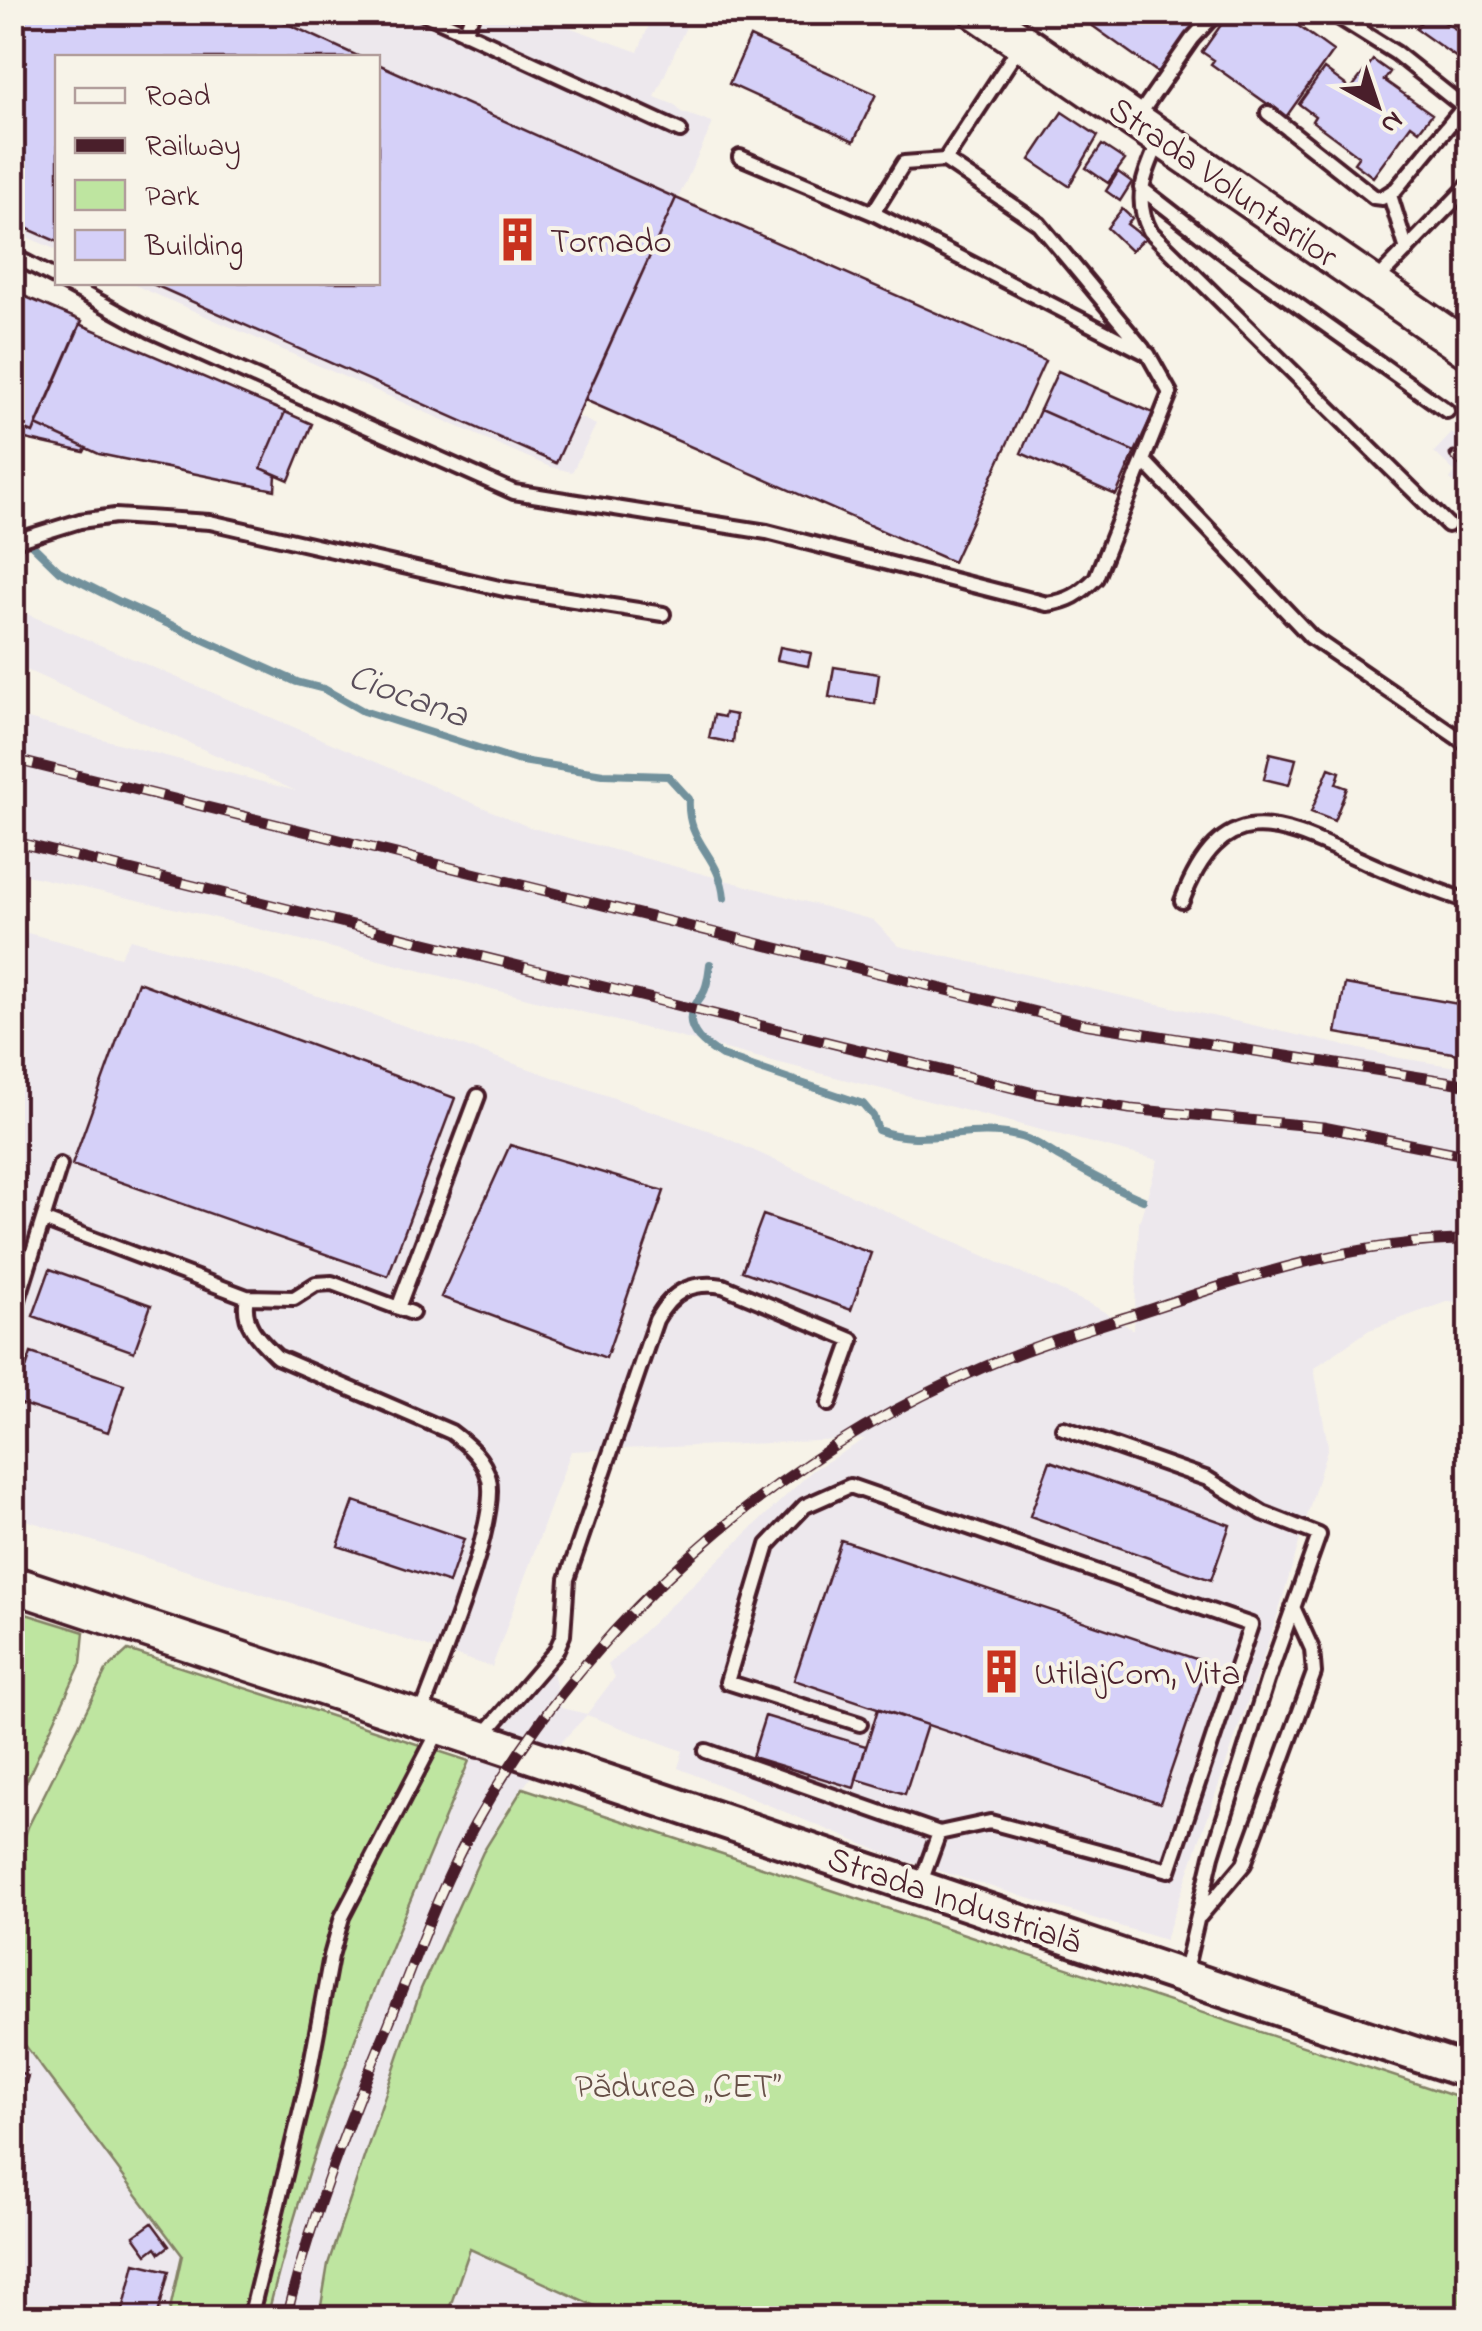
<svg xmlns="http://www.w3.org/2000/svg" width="1482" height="2331" font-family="'Indie Flower',sans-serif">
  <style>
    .built { fill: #ede8ed }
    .green { fill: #bee5a0; stroke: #848266; stroke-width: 2.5 }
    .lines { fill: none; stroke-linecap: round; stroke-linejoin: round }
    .stream { stroke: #72919c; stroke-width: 8 }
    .building { fill: #d5d0f8; stroke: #4a1f2b; stroke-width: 2.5 }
    .service-casing { stroke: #4a1f2b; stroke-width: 20 }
    .tertiary-casing { stroke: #4a1f2b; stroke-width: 40 }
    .secondary-casing { stroke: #4a1f2b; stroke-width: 42 }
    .service { stroke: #f7f3e8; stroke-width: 12 }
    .tertiary { stroke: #f7f3e8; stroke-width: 32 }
    .secondary { stroke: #f7f3e8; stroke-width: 35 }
    .rail-casing { stroke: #4a1f2b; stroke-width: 11 }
    .rail { stroke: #f7f3e8; stroke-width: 8; stroke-dasharray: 22; stroke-linecap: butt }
    .labels { text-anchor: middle; stroke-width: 8; stroke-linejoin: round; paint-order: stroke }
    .street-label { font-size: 35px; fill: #4a1f2b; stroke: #f7f3e8 }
    .poi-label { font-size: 35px; fill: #4a1f2b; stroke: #f7f3e8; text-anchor: start }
    .park-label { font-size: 35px; fill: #675048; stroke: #f7f3e8 }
    .water-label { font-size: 38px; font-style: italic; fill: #5a4e5a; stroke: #f7f3e8 }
  </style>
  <rect width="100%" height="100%" fill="#f7f3e8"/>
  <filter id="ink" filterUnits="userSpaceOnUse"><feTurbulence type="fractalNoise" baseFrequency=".01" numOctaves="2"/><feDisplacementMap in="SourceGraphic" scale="20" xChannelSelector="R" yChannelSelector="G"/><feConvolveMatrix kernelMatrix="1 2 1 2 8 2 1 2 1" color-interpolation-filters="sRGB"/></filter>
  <g filter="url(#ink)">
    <!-- built -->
    <path class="built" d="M29,13H530L638,52L654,13H692L655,97L675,105L681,112L713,123L577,416L596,425L572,472L550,467L130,283L378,282V58H58L57,250L13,231V51Z
      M1452,433L1469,447V496L1450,479L1455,472L1434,452Z
      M13,608L529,827L873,920L899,946L1400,1058L1469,1069V1304L1449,1301L1369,1330L1314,1368L1328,1446L1276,1620L1165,1940L894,1857L678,1768L683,1751L587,1715L542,1762L508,1808L483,1852L421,1989L328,2264L319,2318H267L290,2224L388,1950L475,1747L504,1699L551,1662L561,1708L587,1714L615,1677L608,1665L813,1470L865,1439L571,1451L492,1667L13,1516L12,929L120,957L130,939L248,972L713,1132L1096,1307L1134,1330L1139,1223L1158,1160L204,915L13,872V715L296,791L13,664Z
      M12,2029L183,2255L168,2318H13Z
      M469,2249L621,2318H446Z"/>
    <!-- green -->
    <path class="green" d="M13,1610L84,1632L81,1663L13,1810Z
      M128,1650L469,1761C391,1943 314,2126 267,2318H168L182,2255L13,2029V1872L28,1827L107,1669Z
      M523,1788L1469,2101V2318H621L470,2249L446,2318H319L328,2264L421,1989L483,1852Z"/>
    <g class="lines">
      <!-- stream -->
      <path class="stream" d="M12,515L20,528
        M28,541L59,571L122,603L297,682L324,689L363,711L516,760L603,774L668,776L689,799C686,844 720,854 724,898
        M710,964C709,972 708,982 705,989C702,997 695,1003 692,1011C685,1032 707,1047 722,1056L863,1104L873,1116L878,1130C923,1148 970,1124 1017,1136C1032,1139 1046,1149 1059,1157C1087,1173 1114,1188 1143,1200"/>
    </g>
    <!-- building -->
    <path class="building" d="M12,12H29L12,51Z
      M29,12H262L362,58H58V242L12,222V51Z
      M1073,12H1204L1160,74Z
      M1230,12L1243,21L1249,12H1279L1333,51L1286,117L1211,64L1214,60L1202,52Z
      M1428,12L1470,38V67L1416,29Z
      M750,37L876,94L854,141L729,84Z
      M1373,60L1390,72L1384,80L1432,114L1419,131L1411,125L1373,177L1354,163L1359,156L1312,121L1315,116L1299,104L1324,69L1347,86L1344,90L1348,93Z
      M378,64L676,198L556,463L148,282H378Z
      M1062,112L1098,136L1069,186L1030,160Z
      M1102,145L1125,160L1108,183L1086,168Z
      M1118,172L1132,182L1120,201L1106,191Z
      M676,198L1045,361L953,562L585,400Z
      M1122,209L1132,218L1127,224L1145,238L1131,251L1107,228Z
      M12,291L82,321L33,433L12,424Z
      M80,324L285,412L261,468L276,475L275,490L99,454L36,425Z
      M1058,371L1153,413L1135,452L1040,410Z
      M1040,410L1135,452L1116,495L1021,453Z
      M285,412L312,424L289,480L261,468Z
      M12,424L33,433L36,425L86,448L84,452L12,436Z
      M780,647L811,653L808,666L777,660Z
      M834,667L879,674L875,704L829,697Z
      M725,713L736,715L733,743L709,738L714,715L724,717Z
      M1270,753L1296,759L1289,785L1264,779Z
      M1329,768L1340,772L1336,784L1347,788L1334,821L1311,812Z
      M138,982L455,1098L388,1276L72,1165Z
      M1345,984L1470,1006L1464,1055L1336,1033Z
      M510,1145L664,1191L606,1358L441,1297Z
      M763,1215L871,1253L851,1310L742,1271Z
      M50,1269L151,1305L134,1352L33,1316Z
      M31,1353L124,1384L108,1432L15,1402Z
      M1050,1461L1230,1525L1211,1580L1030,1516Z
      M354,1501L464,1539L449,1583L338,1546Z
      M841,1540L1208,1663L1160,1803L794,1680Z
      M878,1709L927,1725L905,1794L856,1779Z
      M765,1716L866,1746L854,1788L752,1757Z
      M12,2071L28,2076L15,2117L12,2116Z
      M152,2223L169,2246L160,2253L156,2247L147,2254L134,2236Z
      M135,2263L169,2271L157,2318H121Z"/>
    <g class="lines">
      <defs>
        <path id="service" d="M421,12L680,131
          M1330,12L1396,53L1470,112
          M465,33L473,12
          M1021,44L945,160L1039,224L1143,349
          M1268,113L1374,197L1382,198L1396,189L1464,107
          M1137,118L1192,39L1217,12
          M1160,139C1146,171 1132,198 1150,231L1448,525
          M1141,188L1227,255L1447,411
          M1390,195L1407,250
          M873,213L904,163L945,160
          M12,255L58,279
          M63,282L150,330L514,492L767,532L1047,604C1069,601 1080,594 1096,578L1170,393L1148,354L873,213L740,157
          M1375,282L1470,184
          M1144,461L1311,637L1470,746
          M12,542L80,521L115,516L210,522L504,589L663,614
          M1182,901C1225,790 1283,825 1368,863C1401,878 1436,890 1470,902
          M43,1220L247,1297L294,1298L316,1284L332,1283L412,1313
          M247,1297C241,1324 259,1340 277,1357L451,1432C467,1444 484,1458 489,1479C499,1524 438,1667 420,1717
          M398,1308L478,1096
          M12,1319L60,1165
          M1063,1428L1208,1479L1263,1513L1319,1535L1267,1681L1212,1856L1184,1976
          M860,1724L727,1682L768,1545L805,1506L850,1486L1251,1625L1169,1870L990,1822L939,1833L920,1885
          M481,1738L556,1651L563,1635L567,1579L656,1320C672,1291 691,1281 723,1286L852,1340L829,1404
          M706,1751L939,1833
          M1200,1916L1244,1864L1314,1673L1312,1649L1293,1607
          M250,2318L307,2085L331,1956L342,1917L439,1730"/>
        <path id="tertiary" d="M480,1739C810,1849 1139,1964 1470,2072"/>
        <path id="secondary" d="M978,12L1470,351
          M12,1584L480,1739"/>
      </defs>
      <!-- service casing -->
      <use href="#service" class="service-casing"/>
      <!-- tertiary casing -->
      <use href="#tertiary" class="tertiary-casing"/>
      <!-- secondary casing -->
      <use href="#secondary" class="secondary-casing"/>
      <!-- service -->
      <use href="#service" class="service"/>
      <!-- tertiary -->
      <use href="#tertiary" class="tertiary"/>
      <!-- secondary -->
      <use href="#secondary" class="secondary"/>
      <defs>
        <path id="rail" d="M1454,455L1470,468
          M12,759L1084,1024L1470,1085
          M12,841L1034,1093L1130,1109L1323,1127L1470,1156
          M286,2318C311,2217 349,2120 389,2023C416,1956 440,1887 475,1824C588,1622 772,1458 984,1367C1032,1346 1082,1331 1132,1315C1242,1279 1352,1240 1470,1240"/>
      </defs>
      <!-- rail casing -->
      <use href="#rail" class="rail-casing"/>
      <!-- rail -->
      <use href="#rail" class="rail"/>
    </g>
  </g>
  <!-- icons -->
  <defs>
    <symbol id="building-bare" viewBox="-9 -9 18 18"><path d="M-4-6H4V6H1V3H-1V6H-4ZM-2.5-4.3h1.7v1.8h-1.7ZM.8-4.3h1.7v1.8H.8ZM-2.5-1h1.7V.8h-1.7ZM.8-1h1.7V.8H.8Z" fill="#c8321e" stroke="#f7f3e8" stroke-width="2.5" paint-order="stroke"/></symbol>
  </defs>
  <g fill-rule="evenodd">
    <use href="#building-bare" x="486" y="208" width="63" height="63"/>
    <use href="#building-bare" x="970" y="1640" width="63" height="63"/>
  </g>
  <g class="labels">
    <!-- street labels -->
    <g class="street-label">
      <text transform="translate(1224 181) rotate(35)" y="12">Strada Voluntarilor</text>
      <text transform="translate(955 1899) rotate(19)" y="12">Strada Industrială</text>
    </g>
    <!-- poi labels -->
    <g class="poi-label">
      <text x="550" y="252">Tornado</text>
      <text x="1034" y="1684">UtilajCom, Vita</text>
    </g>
    <!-- park labels -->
    <g class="park-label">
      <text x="678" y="2097">Pădurea „CET”</text>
    </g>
    <!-- water labels -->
    <g class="water-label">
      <text transform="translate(409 694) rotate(20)" y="13">Ciocana</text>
    </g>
  </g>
  <!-- margin -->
  <rect width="1482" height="2331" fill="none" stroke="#f7f3e8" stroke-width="50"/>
  <rect x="25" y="25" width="1432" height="2281" fill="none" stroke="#4a1f2b" stroke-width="4" filter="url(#ink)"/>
  <!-- legend -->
  <rect x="55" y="55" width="325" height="230" fill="#f7f3e8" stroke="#b29e9c" stroke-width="2.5"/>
  <rect x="75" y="88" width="50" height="15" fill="#f7f3e8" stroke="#b29e9c" stroke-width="2.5"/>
  <text x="145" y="105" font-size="30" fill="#4a1f2b">Road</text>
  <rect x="75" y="138" width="50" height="15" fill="#4a1f2b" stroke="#b29e9c" stroke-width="2.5"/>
  <text x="145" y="155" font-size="30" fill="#4a1f2b">Railway</text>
  <rect x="75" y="180" width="50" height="30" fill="#bee5a0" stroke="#b29e9c" stroke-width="2.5"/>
  <text x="145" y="205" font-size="30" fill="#4a1f2b">Park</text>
  <rect x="75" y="230" width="50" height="30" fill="#d5d0f8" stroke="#b29e9c" stroke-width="2.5"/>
  <text x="145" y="255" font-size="30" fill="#4a1f2b">Building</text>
  <!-- north arrow -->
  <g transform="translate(1377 105) rotate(140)" stroke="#f7f3e8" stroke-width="8" paint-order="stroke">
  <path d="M0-8L18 38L0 25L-18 38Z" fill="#4a1f2b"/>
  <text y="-15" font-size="28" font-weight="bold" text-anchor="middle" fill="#4a1f2b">N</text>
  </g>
</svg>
